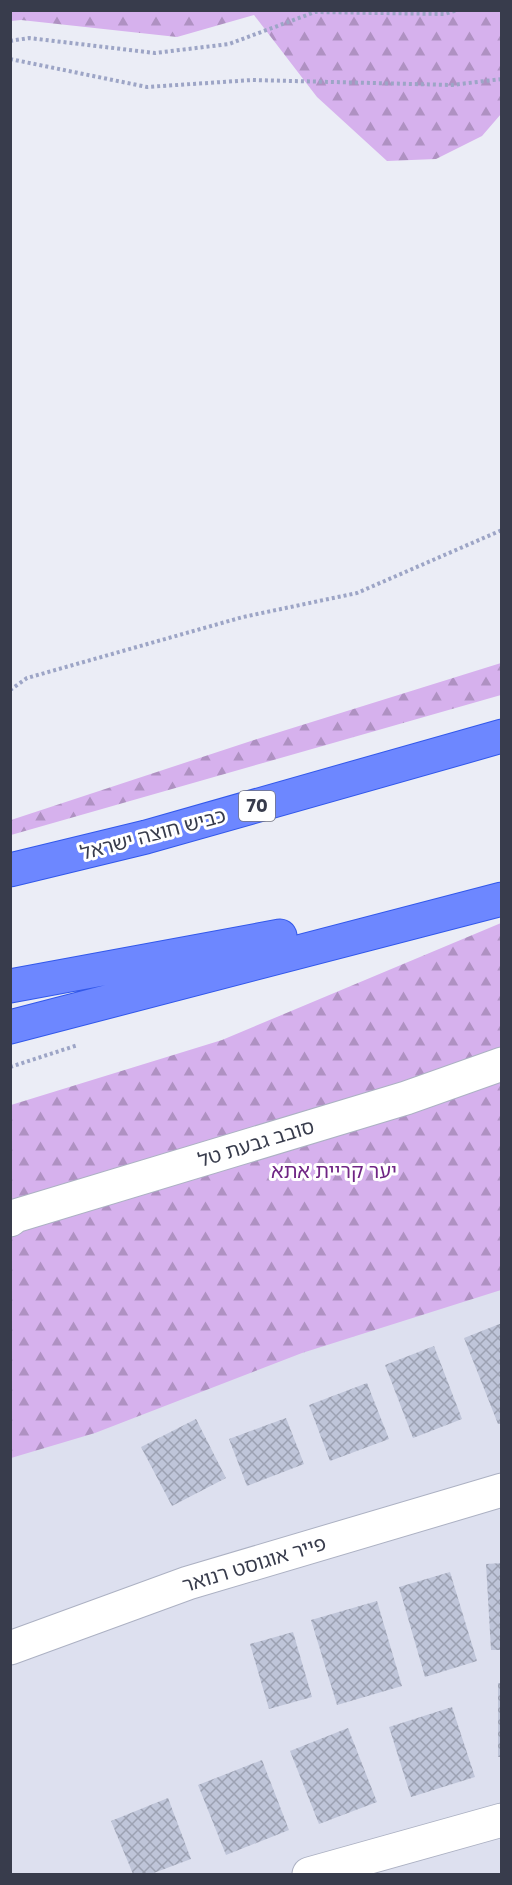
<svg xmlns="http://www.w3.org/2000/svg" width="512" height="1885" font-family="Poppins,'Noto Sans Hebrew',sans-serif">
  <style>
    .residential { fill: #dde0ef }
    .forest { fill: url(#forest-firs) }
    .building { fill: url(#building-cross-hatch) }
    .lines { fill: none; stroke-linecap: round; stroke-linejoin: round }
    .minor-casing { stroke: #acb1c3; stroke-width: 35 }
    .highway-casing { stroke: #3258ea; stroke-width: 35 }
    .path { stroke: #9da5c6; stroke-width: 4; stroke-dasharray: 3 3; stroke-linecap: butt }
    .minor { stroke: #fff; stroke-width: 33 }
    .highway { stroke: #6d87ff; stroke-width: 33 }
    .labels { text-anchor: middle; stroke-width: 6; stroke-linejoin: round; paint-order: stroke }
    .shield { fill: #fff; stroke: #747682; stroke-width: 1.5 }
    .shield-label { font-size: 18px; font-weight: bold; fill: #383c4c }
    .street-label { font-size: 20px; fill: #383c4c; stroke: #fff }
    .park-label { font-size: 20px; fill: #6f2584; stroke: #fff }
  </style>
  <defs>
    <pattern id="forest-firs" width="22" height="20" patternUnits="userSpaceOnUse" patternTransform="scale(1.5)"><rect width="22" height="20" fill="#d6b1ed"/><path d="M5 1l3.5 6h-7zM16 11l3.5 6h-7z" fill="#af91c2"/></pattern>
    <pattern id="building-cross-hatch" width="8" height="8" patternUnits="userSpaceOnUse" patternTransform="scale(1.5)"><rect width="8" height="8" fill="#bfc5d9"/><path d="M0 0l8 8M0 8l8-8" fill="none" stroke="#9ca1b2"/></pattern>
  </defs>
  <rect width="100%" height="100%" fill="#ebedf6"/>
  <!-- residential -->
  <path class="residential" d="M501,1244V1874H11L10,1416Z"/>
  <!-- forest -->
  <path class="forest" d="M11,10L501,11V114L482,136L436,159L387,161L317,97L254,15L177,37L21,20L11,21Z
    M501,663V695L11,835V820L254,740Z
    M501,923V1290L302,1353L95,1433L11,1458V1105L222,1040Z"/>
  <!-- building -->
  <path class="building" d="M502,1323V1423L498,1424L464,1338Z
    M434,1346L462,1419L413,1438L385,1365Z
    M367,1383L389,1439L330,1461L309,1405Z
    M286,1418L304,1464L247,1486L229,1439Z
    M196,1419L226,1478L172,1506L141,1447Z
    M502,1563V1650H491L486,1564Z
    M450,1572L477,1661L425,1677L399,1587Z
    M377,1601L402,1686L337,1705L311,1620Z
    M293,1632L312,1697L269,1709L250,1644Z
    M498,1683H502V1757H498Z
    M452,1707L475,1777L411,1797L389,1727Z
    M348,1728L377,1802L319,1824L290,1751Z
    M262,1760L289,1830L226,1855L198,1785Z
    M168,1798L191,1859L151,1874H133L111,1821Z"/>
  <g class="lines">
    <defs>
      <path id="minor" d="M10,1220L15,1216L406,1098L502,1064
        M10,1648L188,1583L502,1490
        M309,1874L502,1820"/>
      <path id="highway" d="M10,870L146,837L502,736
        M10,986L280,936
        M10,1027L502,899"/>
    </defs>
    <!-- minor casing -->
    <use href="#minor" class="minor-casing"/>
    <!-- highway casing -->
    <use href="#highway" class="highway-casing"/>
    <!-- path -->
    <path class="path" d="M10,41L29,38L155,53L229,44L315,12L444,14L458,10
      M10,59L147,87L252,80L452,85L502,79
      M10,690L27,678L243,617L357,593L502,530
      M10,1067L78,1045"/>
    <!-- minor -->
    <use href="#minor" class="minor"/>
    <!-- highway -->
    <use href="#highway" class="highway"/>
  </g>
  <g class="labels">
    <!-- shield labels -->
    <rect class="shield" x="239" y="791" width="36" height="30" rx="4.5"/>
    <g class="shield-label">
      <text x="257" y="812">70</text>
    </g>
    <!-- street labels -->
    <g class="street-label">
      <text transform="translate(153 834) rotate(-15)" y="7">כביש חוצה ישראל</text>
      <text transform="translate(256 1143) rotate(-17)" y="7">סובב גבעת טל</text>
      <text transform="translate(254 1564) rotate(-17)" y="7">פייר אוגוסט רנואר</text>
    </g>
    <!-- park labels -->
    <g class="park-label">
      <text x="334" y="1178">יער קריית אתא</text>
    </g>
  </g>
  <!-- border -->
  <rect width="512" height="1885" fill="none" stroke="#383c4c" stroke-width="24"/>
</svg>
